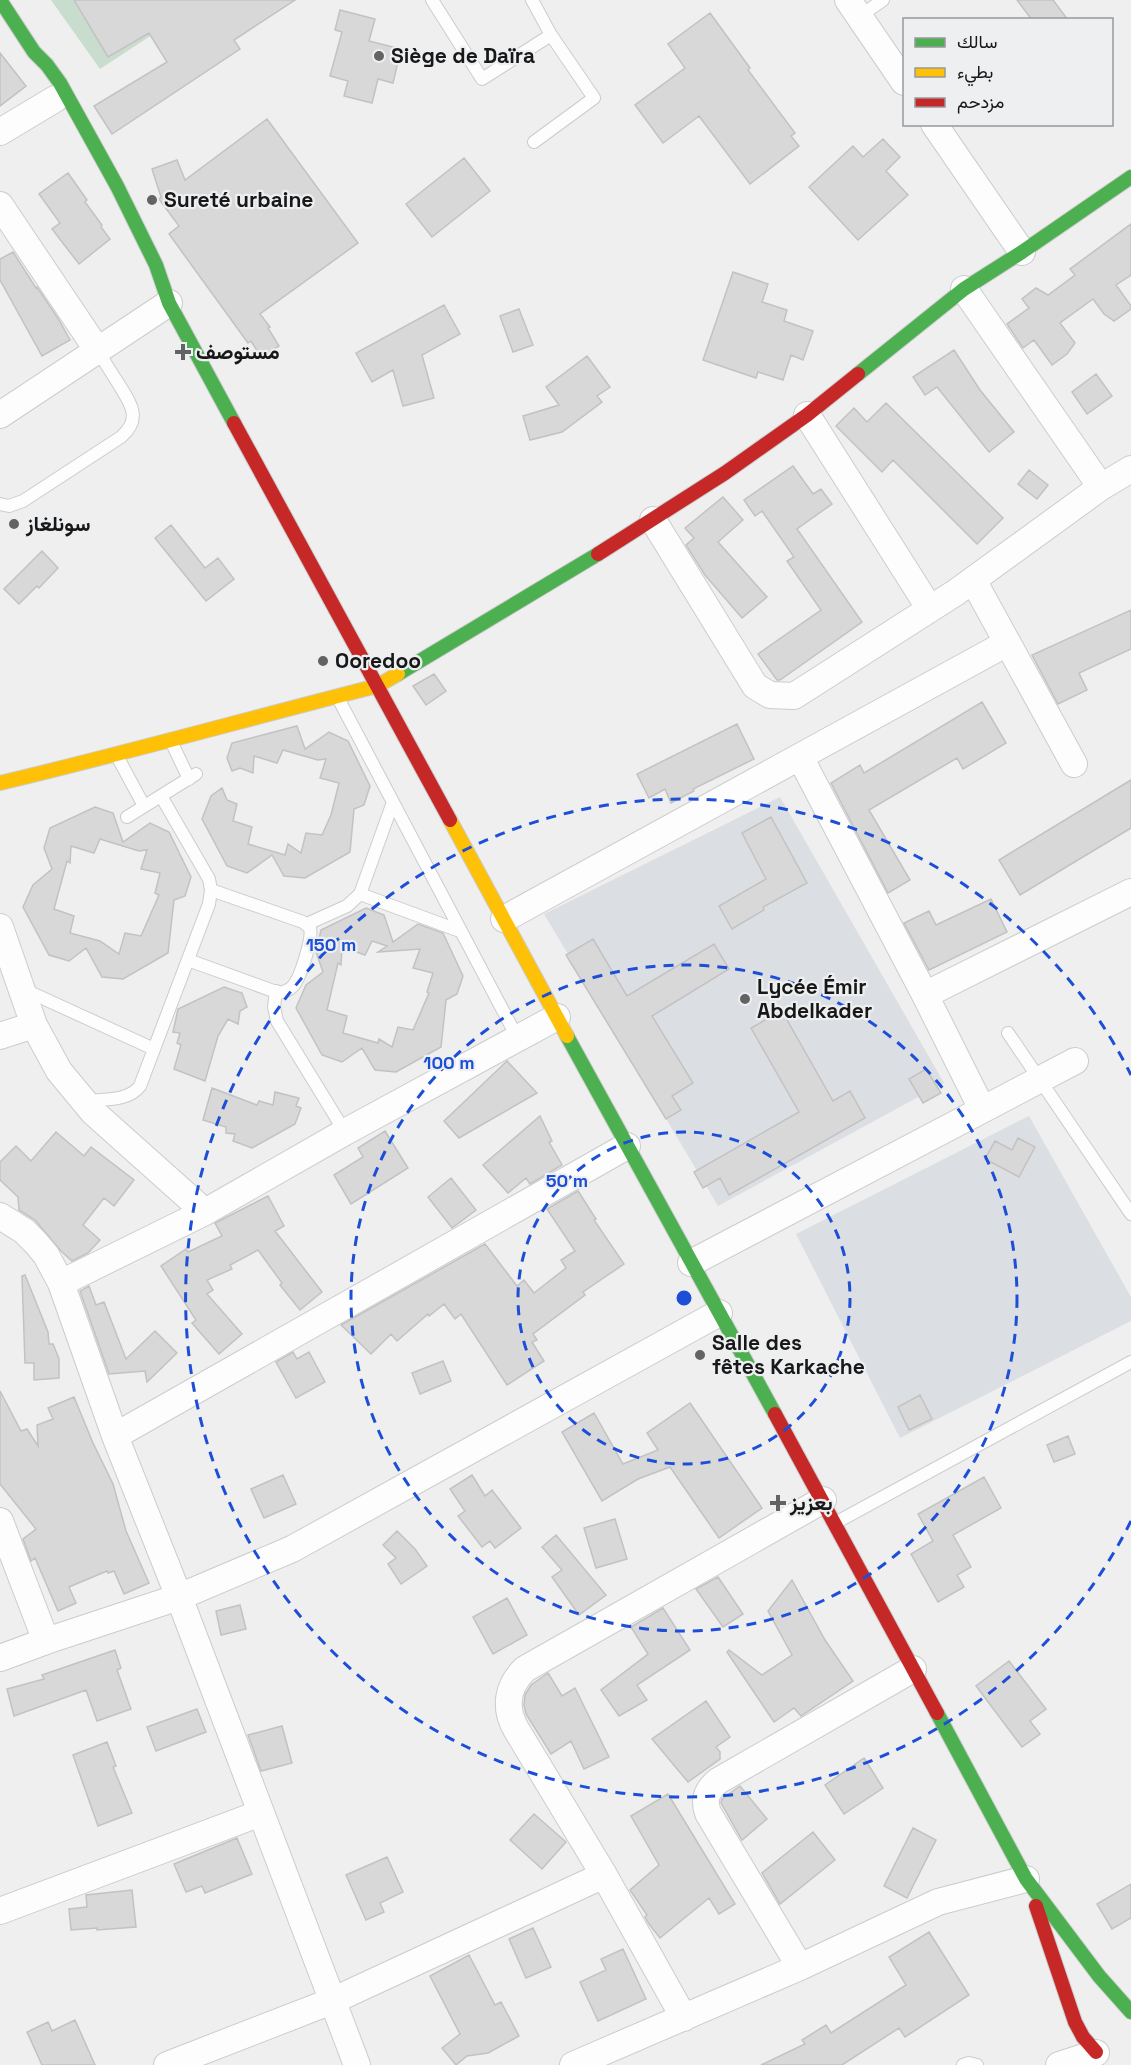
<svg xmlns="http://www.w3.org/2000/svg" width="1131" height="2065" font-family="'Space Grotesk',Vazirmatn,sans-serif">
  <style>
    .built { fill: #dbdee2 }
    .green { fill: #c8ddcd }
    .building { fill: #d8d8d9; stroke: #c2c2c2; stroke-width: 1.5; fill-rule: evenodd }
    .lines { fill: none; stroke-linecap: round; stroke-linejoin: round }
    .lane-casing { stroke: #cbcccc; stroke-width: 14 }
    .street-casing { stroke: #cbcccc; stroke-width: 28 }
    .fast-casing { stroke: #cbcccc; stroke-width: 16 }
    .slow-casing { stroke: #cbcccc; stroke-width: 16 }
    .jam-casing { stroke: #cbcccc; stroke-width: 16 }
    .lane { stroke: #fdfdfd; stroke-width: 12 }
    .street { stroke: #fdfdfd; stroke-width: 26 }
    .fast { stroke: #4caf50; stroke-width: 14 }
    .slow { stroke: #ffc107; stroke-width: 14 }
    .jam { stroke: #c62828; stroke-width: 14 }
    .ring { fill: none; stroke: #1d4ed8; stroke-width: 3; stroke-dasharray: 10 8 }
    .poi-dot { fill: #636364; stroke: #eeeff0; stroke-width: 2 }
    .labels { text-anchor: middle; stroke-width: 4.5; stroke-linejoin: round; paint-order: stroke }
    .poi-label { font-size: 21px; font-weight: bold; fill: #181819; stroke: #eeeff0; text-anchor: start }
    .centre { fill: #1d4ed8; stroke: #eeeff0; stroke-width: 3 }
    .ring-label { font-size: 18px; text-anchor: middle; font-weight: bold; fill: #1d4ed8; stroke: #eeeff0; stroke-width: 4.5; stroke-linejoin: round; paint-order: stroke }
  </style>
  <rect width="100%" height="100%" fill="#efefef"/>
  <!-- built -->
  <path class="built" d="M780,797L944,1083L718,1206L544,914Z
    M1029,1116L1131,1297V1321L900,1438L796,1234Z"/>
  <!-- green -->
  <path class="green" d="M51,0H205L100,69Z"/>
  <!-- building -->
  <path class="building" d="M74,0H295L234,40L240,49L112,134L94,106L167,62L149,33L108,57Z
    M1017,0H1053L1068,20H1032Z
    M340,10L375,19L369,41L401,49L393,83L378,79L372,103L344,96L348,81L330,76L342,32L335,30Z
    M710,13L750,68L748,70L795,133L791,136L799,146L750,184L699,116L663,143L635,105L685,68L668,44Z
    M0,53L26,86L0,106Z
    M267,119L358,243L260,314L270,327L268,328L279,346L261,357L251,341L248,343L169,234L179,226L159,199L161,197L152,169L177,160L185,180Z
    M883,139L900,157L886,171L908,195L858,240L809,187L853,146L863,157Z
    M464,158L490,191L432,237L406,204Z
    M68,173L87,200L85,202L102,225L101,227L110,239L79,264L52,229L60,223L39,194Z
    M1131,224V275L1116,285L1131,306V309L1114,321L1104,314L1093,299L1060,323L1075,343L1067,354L1052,365L1034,340L1023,348L1007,324L1029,308L1022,299L1036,288L1048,295L1075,275L1070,269Z
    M13,252L36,288L37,287L59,320L70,340L42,356L0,280V259Z
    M733,272L768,284L762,302L787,310L784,321L813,331L803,360L791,355L783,380L758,372L756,378L703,360Z
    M444,305L460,334L422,355L434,398L403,406L393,370L372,382L356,353Z
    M519,309L533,345L513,352L500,316Z
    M954,350L980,390L1014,432L989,452L937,387L925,395L913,377Z
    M587,356L610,387L597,396L602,402L562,432L530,440L523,416L559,405L546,387Z
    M1096,374L1112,396L1087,414L1072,392Z
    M886,403L1003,518L977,544L893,460L882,472L836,426L854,408L867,422Z
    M793,466L813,494L821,489L832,504L797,529L862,622L780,680H777L758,654L821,610L787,561L794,557L762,511L755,516L744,500Z
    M1029,470L1048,485L1037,499L1018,484Z
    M723,497L743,520L718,542L767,597L742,618L705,575L686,545L694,538L685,528Z
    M171,525L205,568L218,558L234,579L206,601L155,538Z
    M42,551L58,568L39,588L37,586L19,604L4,589Z
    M1131,610V649L1079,673L1087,690L1058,704L1032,655Z
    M434,674L446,691L426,705L413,686Z
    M982,702L1006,743L963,769L957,758L869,810L910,880L888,893L831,783L860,765L864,773Z
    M737,724L754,759L693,789L694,791L671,803L665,789L649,798L637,774Z
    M297,726L305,749L329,732L348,741L370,786L364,805L354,809L350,852L305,878L284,876L272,855L247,873L227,866L202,819L211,796L222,788L227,800L237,804L233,821L252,827L248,844L285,855L288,844L301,853L306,833L322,835L331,815L339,783L320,778L326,759L318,760L283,750L277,763L254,756L253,773L240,768L232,771L227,758L232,743Z
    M1131,780V828L1020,895L999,860Z
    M95,807L113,813L123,842L150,823L169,832L191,877L185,896L174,900L168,953L123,979L102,977L86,948L69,961L49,955L23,907L33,885L52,869L44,848L50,828ZM100,839L139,851L147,850L141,869L160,873L155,893L159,895L141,936L125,933L119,954L100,941L70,933L74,916L54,909L67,861L70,863L71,846L94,853Z
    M771,817L807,883L763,907L764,910L732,929L719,906L766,879L742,833Z
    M991,899L1007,932L929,970L904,923L929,911L936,925Z
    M366,908L384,915L393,942L418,924L443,933L463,976L457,994L446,1000L441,1047L396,1072L375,1070L362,1048L342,1062L322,1055L296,1008L306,985L323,972L316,952L321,930ZM372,941L387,946L378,952L420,949L413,968L433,973L427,992L429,993L413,1030L398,1027L392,1047L379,1039L378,1043L343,1033L347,1016L327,1010L338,963L341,965L342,947L365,955Z
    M593,939L627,996L714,944L729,969L652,1016L693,1083L672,1096L681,1110L666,1119L566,955Z
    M224,987L242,993L247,1007L240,1011L238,1024L228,1019L218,1036L205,1081L174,1069L181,1045L177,1043L180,1033L173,1032L178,1009Z
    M782,1011L833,1101L850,1091L865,1118L729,1195L720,1178L703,1188L694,1172L799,1112L751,1028Z
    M507,1061L537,1093L459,1138L444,1121Z
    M926,1069L941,1093L923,1103L909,1079Z
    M212,1088L257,1105L259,1101L273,1105L275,1092L299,1098L296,1106L301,1108L295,1124L252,1148L233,1141L235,1134L226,1133V1127L203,1120Z
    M540,1116L552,1141L549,1142L562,1165L530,1184L526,1178L508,1193L483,1165Z
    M385,1131L408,1168L351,1204L334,1175L363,1157L358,1148Z
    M56,1132L84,1156L91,1147L134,1180L114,1206L104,1198L83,1225L100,1240L88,1253L72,1261L61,1251L35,1220L19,1210L18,1197L0,1180V1162L16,1146L31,1161Z
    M1018,1138L1035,1147L1019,1177L985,1159L995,1141L1012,1150Z
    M451,1178L476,1210L452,1228L428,1197Z
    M578,1191L596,1219L594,1220L624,1264L583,1292L585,1295L533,1334L537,1340L532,1342L544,1361L507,1385L461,1314L455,1319L444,1304L429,1316L428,1314L397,1341L391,1334L371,1354L341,1325L485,1244L517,1286L524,1280L534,1293L566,1268L561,1260L575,1251L547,1209Z
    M268,1196L284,1226L275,1231L322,1292L300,1310L280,1285L282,1283L258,1250L230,1265L232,1269L207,1280L213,1290L207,1294L242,1334L219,1354L192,1323L196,1320L161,1266L186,1249L188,1252L222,1236L215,1223Z
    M25,1275L48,1332L49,1344H53L59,1359V1378L34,1380V1363H25L22,1276Z
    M89,1286L96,1305L104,1302L126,1359L155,1331L177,1353L147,1382L145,1371L109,1374L80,1291Z
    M293,1352L297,1359L309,1352L325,1382L296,1398L276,1362Z
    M443,1361L451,1381L420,1394L412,1373Z
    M0,1391L21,1431L27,1429L38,1446L37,1425L53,1419L48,1408L74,1397L93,1443L113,1484L126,1531L149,1583L124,1594L114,1571L108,1573L107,1571L69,1587L76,1603L58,1611L35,1558L31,1561L23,1539L36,1529L0,1484Z
    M920,1395L932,1419L909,1430L898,1407Z
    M690,1403L762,1508L719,1538L670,1467L638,1479L602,1501L562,1432L594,1413L623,1464L658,1450L647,1433Z
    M1068,1436L1075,1454L1054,1462L1047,1445Z
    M283,1475L296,1504L264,1518L251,1489Z
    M472,1475L485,1496L492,1490L521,1528L495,1548L490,1541L482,1547L458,1516L465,1511L450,1489Z
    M984,1477L1001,1508L953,1535L971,1567L957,1575L964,1587L938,1602L911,1554L933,1541L918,1514Z
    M615,1519L627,1559L596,1568L584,1528Z
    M397,1531L415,1549L427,1566L401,1584L388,1564L396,1558L383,1545Z
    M556,1535L606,1595L579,1615L552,1577L562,1570L542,1547Z
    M718,1577L743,1614L723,1627L696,1589Z
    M792,1580L825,1640L853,1681L801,1716L794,1708L774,1722L727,1652L729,1650L762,1675L792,1655L768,1611Z
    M507,1598L527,1635L493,1654L473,1617Z
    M240,1605L246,1629L221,1635L216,1611Z
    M663,1608L690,1650L637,1685L647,1700L619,1716L601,1690L648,1654L631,1627Z
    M115,1650L121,1668L117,1670L131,1709L97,1721L86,1690L14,1716L7,1689L44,1679L42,1675Z
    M1009,1661L1046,1709L1030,1721L1040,1734L1022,1747L976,1686Z
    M548,1673L562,1696L575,1688L609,1757L584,1769L571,1741L551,1754L526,1714L524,1705L525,1695L531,1685Z
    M706,1701L730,1737L716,1747L720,1752V1759L688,1782L652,1739Z
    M197,1709L206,1732L156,1751L147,1727Z
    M282,1726L292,1763L261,1771L248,1735Z
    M107,1742L116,1766L113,1767L132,1813L98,1826L73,1755Z
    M864,1758L883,1788L844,1814L825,1785Z
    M740,1786L767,1819L742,1840L721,1803L722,1799Z
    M668,1794L735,1904L719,1914L709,1898L660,1938L649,1924L645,1917L647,1915L630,1890L659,1865L631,1816Z
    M534,1814L566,1842L542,1869L510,1840Z
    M913,1828L936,1840L907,1898L884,1886Z
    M813,1832L835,1860L780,1904L762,1873Z
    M237,1838L252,1874L205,1893L202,1886L186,1892L174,1864Z
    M387,1857L403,1892L380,1903L384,1912L366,1920L346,1875Z
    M1131,1884V1918L1112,1929L1097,1904Z
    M132,1890L136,1927L97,1930V1928L71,1930L69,1909L87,1907L86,1895Z
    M533,1928L551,1967L526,1978L509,1939Z
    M929,1932L969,1995L905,2037L899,2028L842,2065H761L805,2044L802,2040L826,2025L831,2033L906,1985L889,1957Z
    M623,1949L646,1999L598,2021L580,1982L606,1970L601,1959Z
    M469,1955L495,2005L501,2002L519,2036L488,2053L467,2056L456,2065L442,2048L460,2034L430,1976Z
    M75,2020L95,2065H42L27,2032L48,2022L52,2031Z"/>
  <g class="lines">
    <defs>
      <path id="lane" d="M432,0L482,79L551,35L532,0
        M860,16L883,0
        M534,142L594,98L551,35
        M0,504L9,506L23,501L121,437C143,418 130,403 118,383C111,372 104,361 98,351
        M338,698L518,1039
        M170,739L189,779
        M117,756L144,806
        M127,817L196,774
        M360,894L460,931
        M307,924L347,906L360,894L393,802
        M188,960L279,993C284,992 288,991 292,987C300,980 313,938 310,928L303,922L211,890
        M25,990L154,1049
        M276,991L274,1007L277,1021L345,1132
        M1008,1033L1131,1214
        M84,1101C102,1099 128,1102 140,1086L209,904L211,890L209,879L161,796
        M837,1522L1131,1362
        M963,2065L969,2063L977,2065"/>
      <path id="street" d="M848,0L904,82
        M934,124L1022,252
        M0,132L55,99
        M0,205L98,351
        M964,289L1101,487
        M0,415L169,303
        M807,415L930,609
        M653,520L755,686L770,695L794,696L955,593L1101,487L1131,469
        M973,580L1074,764
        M800,757L925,995L982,1109
        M504,919L1007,643
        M0,927L34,1025L59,1071L93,1112L205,1212
        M925,995L1131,892
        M0,1036L34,1025
        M0,1216L24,1231L36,1243L46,1255L61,1283L115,1436L179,1597L357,2065
        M691,1263L1075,1061
        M61,1283L205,1212L345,1132L557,1017
        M115,1436L627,1146
        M0,1521L46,1641
        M0,1658L46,1641L179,1597L292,1549L719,1313
        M0,1911L261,1813
        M800,1967L708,1813C703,1799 707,1790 718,1781L913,1669
        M684,2018L604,1875L516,1729C504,1708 507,1686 525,1669L823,1500
        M167,2065L332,2001L604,1875
        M573,2065L800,1967L938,1902L1026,1879
        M1059,2065L1096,2053"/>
      <path id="fast" d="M0,0L34,52L47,65L60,83L117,186L156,265L169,303L234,423
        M858,374L964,289L1022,252L1131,177
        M398,674L598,554
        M567,1036L775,1414
        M937,1713L1026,1879L1099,1976L1131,2012"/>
      <path id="slow" d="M0,783C126,753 251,718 377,686L398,674
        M450,820L567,1036"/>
      <path id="jam" d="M234,423L450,820
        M598,554L725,473L807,415L858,374
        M775,1414L937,1713
        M1036,1906L1075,2022L1083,2037L1096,2052"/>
    </defs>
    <!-- lane casing -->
    <use href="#lane" class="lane-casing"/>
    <!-- street casing -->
    <use href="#street" class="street-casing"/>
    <!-- fast casing -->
    <use href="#fast" class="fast-casing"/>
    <!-- slow casing -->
    <use href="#slow" class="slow-casing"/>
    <!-- jam casing -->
    <use href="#jam" class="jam-casing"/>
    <!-- lane -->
    <use href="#lane" class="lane"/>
    <!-- street -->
    <use href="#street" class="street"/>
    <!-- fast -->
    <use href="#fast" class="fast"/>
    <!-- slow -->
    <use href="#slow" class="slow"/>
    <!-- jam -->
    <use href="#jam" class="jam"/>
  </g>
  <!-- distance rings -->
  <g class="ring">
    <circle cx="684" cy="1298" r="166"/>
    <circle cx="684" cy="1298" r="333"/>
    <path d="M1131 1521A499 499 0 1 1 1131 1075"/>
  </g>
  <!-- markers -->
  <g class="poi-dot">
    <circle cx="379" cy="56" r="6"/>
    <circle cx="152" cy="200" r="6"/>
    <path d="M180 343h6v6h6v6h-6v6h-6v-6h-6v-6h6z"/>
    <circle cx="14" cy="524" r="6"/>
    <circle cx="323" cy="661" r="6"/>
    <circle cx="745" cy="999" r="6"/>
    <circle cx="700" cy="1355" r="6"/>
    <path d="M775 1494h6v6h6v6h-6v6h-6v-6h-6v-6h6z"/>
  </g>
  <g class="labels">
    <!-- poi labels -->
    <g class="poi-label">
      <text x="391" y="63">Siège de Daïra</text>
      <text x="164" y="207">Sureté urbaine</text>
      <text x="196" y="359">مستوصف</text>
      <text x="26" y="531">سونلغاز</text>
      <text x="335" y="668">Ooredoo</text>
      <text x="757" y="994">Lycée Émir<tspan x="757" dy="24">Abdelkader</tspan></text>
      <text x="712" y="1350">Salle des<tspan x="712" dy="24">fêtes Karkache</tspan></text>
      <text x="790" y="1510">بعزيز</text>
    </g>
  </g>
  <circle cx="684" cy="1298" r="9" class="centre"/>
  <g class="ring-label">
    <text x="331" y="951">150 m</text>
    <text x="449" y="1069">100 m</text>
    <text x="567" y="1187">50 m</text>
  </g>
  <!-- legend -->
  <rect x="903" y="18" width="210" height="108" fill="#eeeff0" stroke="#98999a" stroke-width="1.5"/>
  <rect x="915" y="38" width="30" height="9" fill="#4caf50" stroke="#98999a" stroke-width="1.5"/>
  <text x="957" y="48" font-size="18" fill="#181819">سالك</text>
  <rect x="915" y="68" width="30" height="9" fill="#ffc107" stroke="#98999a" stroke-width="1.5"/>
  <text x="957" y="78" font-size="18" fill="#181819">بطيء</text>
  <rect x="915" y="98" width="30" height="9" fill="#c62828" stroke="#98999a" stroke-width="1.5"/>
  <text x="957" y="108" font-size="18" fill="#181819">مزدحم</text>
</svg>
